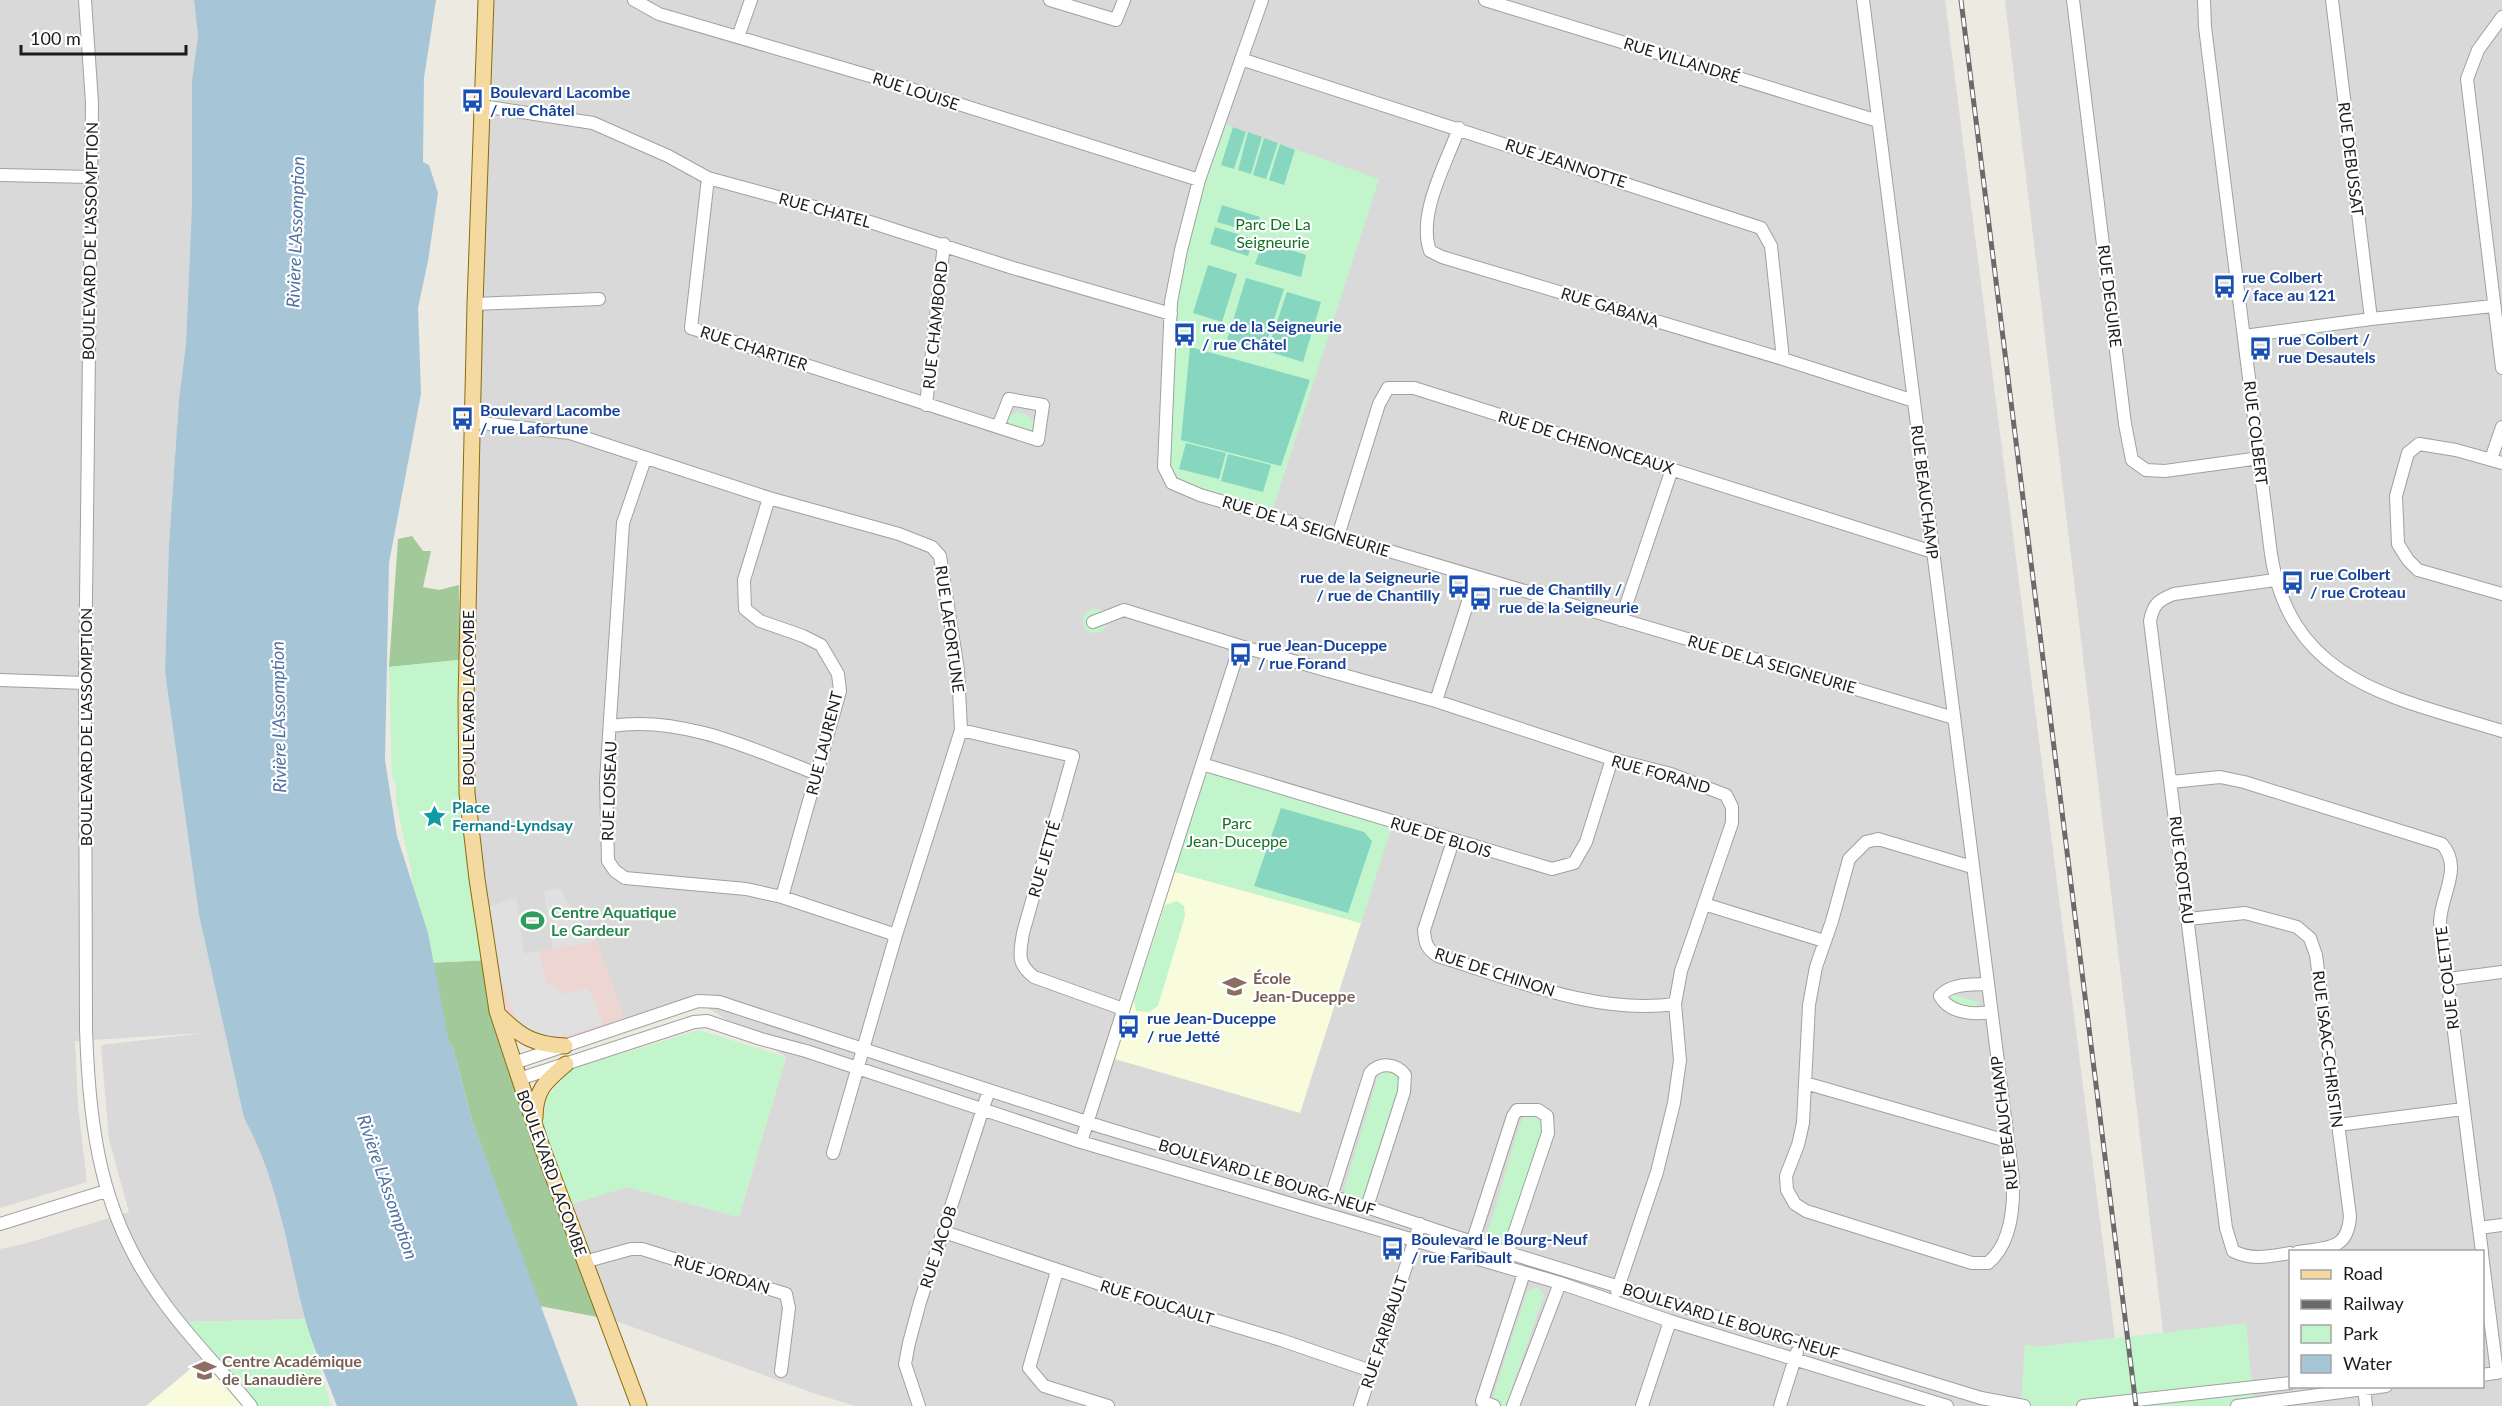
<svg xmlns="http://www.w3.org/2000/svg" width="2502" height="1406" font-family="Lato,sans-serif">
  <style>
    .residential { fill: #dad9d9; fill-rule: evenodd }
    .commercial { fill: #edd6d2 }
    .education { fill: #f8fcdc }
    .forest { fill: #a2c99a }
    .park { fill: #c2f5cb }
    .pitch { fill: #86d6c0 }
    .parking { fill: #e0e0e0 }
    .water { fill: #a6c6d7 }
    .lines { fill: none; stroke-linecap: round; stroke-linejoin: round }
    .minor-casing { stroke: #a0a0a0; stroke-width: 14 }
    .major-casing { stroke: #896e0b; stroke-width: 17 }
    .minor { stroke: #fff; stroke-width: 12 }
    .major { stroke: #f4d9a0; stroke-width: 15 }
    .rail-casing { stroke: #6a6a6a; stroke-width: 5 }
    .rail { stroke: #fff; stroke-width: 3; stroke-dasharray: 9; stroke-linecap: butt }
    .labels { text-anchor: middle; stroke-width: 4.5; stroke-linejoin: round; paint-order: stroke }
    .street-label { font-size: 16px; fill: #1c1c1c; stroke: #fff }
    .transit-label { font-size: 16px; font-weight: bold; fill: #164399; stroke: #fff; text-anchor: start }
    .park-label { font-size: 16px; fill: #137126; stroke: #fff }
    .culture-label { font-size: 16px; font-weight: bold; fill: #0d838f; stroke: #fff; text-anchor: start }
    .leisure-label { font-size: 16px; font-weight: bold; fill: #27864d; stroke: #fff; text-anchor: start }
    .education-label { font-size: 16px; font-weight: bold; fill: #785e54; stroke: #fff; text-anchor: start }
    .water-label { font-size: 18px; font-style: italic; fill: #5071a4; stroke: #fff }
  </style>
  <rect width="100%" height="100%" fill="#edeae2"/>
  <!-- residential -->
  <path class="residential" d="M0,0H194L198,36L192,80V203L186,344L179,399L169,544L165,672L199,915L244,1118L257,1141L277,1198L305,1319L179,1322L251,1406H0V1249L24,1244L129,1212L109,1140L101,1045L205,1033L75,1041L78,1107L87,1182L0,1208Z
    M486,0H1945L2115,1338L2039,1347L2025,1345L2021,1406H855L813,1393L613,1320L571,1204L627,1187L739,1217L786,1057L697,1001L626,1022L489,960L467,793Z
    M2005,0H2502V1406H2172ZM2290,1252H2482V1386H2290Z"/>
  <!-- commercial -->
  <path class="commercial" d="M597,941L626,1022L560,1040L523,1029L507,1011L489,960Z"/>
  <!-- education -->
  <path class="education" d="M1168,870L1361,923L1300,1113L1108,1057Z
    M206,1356L251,1406H146Z"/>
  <!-- forest -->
  <path class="forest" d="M412,536L423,551H431L423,587L439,590L459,585L460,660L389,667L398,539Z
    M489,960L497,1011L613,1320L540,1306L472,1121L453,1047L449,1043L426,963Z"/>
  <!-- park -->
  <path class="park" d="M1219,122L1379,179L1271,515L1198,495L1165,474L1171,298Z
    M1016,412C1026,413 1031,416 1035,425L1031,432L1010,433L1006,423L1010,415Z
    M1083 621a12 12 0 1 1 24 0a12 12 0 1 1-24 0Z
    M467,659L466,789L489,960L426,963L413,898L411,869L396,802V784L392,778L389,667Z
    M1202,764L1393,823L1361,923L1168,870Z
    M1177,901L1184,906L1185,916L1158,1006L1149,1012L1136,1011L1134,999L1165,905Z
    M1951,994L1978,1002L1979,1010L1975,1011L1949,1001L1948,996Z
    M699,1030L786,1057L739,1217L627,1187L571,1204L542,1136L546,1098L571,1069Z
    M1386,1070C1396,1071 1399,1075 1402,1085L1366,1199L1357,1202L1347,1198L1344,1190L1378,1076Z
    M1533,1113L1544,1119V1133L1508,1240L1502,1245L1491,1244L1486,1238L1520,1124L1524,1116Z
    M1537,1287L1544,1295L1506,1406H1499L1493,1397L1527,1292Z
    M305,1319L331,1406H251L178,1322Z
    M2246,1323L2254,1406H2021L2025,1345L2039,1347Z"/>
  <!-- pitch -->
  <path class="pitch" d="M1233,127L1246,132L1234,169L1221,165Z
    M1248,132L1262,137L1251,174L1238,170Z
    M1264,138L1278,143L1266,179L1253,175Z
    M1280,144L1295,150L1284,185L1269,180Z
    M1222,205L1260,217L1255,233L1217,222Z
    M1215,227L1253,239L1248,256L1210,244Z
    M1263,241L1306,255L1301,277L1255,264Z
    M1208,265L1237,274L1222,322L1193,313Z
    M1246,278L1284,289L1264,350L1227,340Z
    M1287,292L1321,302L1303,362L1267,351Z
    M1190,347L1310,380L1281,466L1181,440Z
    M1186,443L1226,453L1219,479L1179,469Z
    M1228,454L1271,465L1263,492L1221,481Z
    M1281,808L1364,832L1372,841L1348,913L1254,886Z"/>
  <!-- parking -->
  <path class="parking" d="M560,888L569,906L597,941L553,949L544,891Z
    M516,898L524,954L539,951L546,983L565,994L588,987L603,1024L563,1037L551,1036L532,1032L516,1018L492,960L495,959L489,907Z"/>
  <!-- water -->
  <path class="water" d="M194,0H436L424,78L423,162L429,165L438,193L428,261L418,308L421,394L389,563L385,760L397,836L428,933L449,1043L453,1047L472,1121L578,1406H337C326,1376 312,1346 304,1315C287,1249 278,1179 244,1118L199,915L165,672L169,544L179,399L186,344L192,203V80L198,36Z"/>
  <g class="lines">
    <defs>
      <path id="minor" d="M85,0L92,103L85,683L86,1028C89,1128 100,1214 160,1297C187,1336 221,1369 251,1406
        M634,0L659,14L870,76L1199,180
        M1050,0L1116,20L1124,0
        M1262,0L1199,180L1181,250L1171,302L1164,467L1172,483L1200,495L1954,718
        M1485,0L1878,121
        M1863,0L2013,1180C2014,1208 2011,1244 1988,1263H1972L1959,1259L1806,1211L1795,1204L1787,1190L1786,1176L1798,1145L1803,1123L1809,1005L1816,967L1832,921L1849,859L1866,842L1878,839L1972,867
        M2073,0L2125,424L2132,460L2146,470L2165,471L2260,458
        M2204,0L2205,27L2271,554C2291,684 2397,698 2502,731
        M2332,0L2371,319
        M2502,17L2478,50L2467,79L2502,368
        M738,37L751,0
        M1241,59L1761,228L1771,246L1783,359
        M482,106L593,123L668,156L708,178L870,222L1013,268L1171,314
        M1459,128C1446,164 1417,214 1430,251L1442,257L1783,359L1914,401
        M0,175L92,177
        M708,178L691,328L1038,440L1043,405L1009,399L998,427
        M475,304L599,299
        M2244,336L2371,319L2493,306
        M926,405L944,244
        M473,422L570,433L769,498L899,534L932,547L940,556L958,670L961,730L896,935L833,1153
        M645,459L623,523L606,781L608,861L615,871L625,878L746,889L782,897L896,935
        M2491,459L2502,427
        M2502,463L2456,450L2419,444L2408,453L2396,496L2398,544L2408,560L2418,570L2502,594
        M769,498L744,580L745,609L760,621L803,636L821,645L838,674L840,691L782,897
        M1338,536L1379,404L1388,388H1414L1933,552
        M2275,580L2174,594C2158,600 2153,605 2150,621L2226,1228L2233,1251C2252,1261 2271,1256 2290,1253
        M1621,620L1672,469
        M1093,622L1124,610L1240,646L1436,701L1612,759L1671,774L1726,795L1732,807V823L1681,971L1675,1004L1680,1060L1674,1103L1657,1172L1617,1291
        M0,680L85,683
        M1436,701L1476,577
        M611,726C681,715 753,749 817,774
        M961,730L1073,756L1023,933C1020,953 1016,963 1034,977L1123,1009
        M1202,764L1552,869L1574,863L1586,842L1612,759
        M2171,782L2220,777L2244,782L2442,844C2463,868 2441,894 2440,922L2482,1252
        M1453,841L1424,930C1425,944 1427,949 1438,956C1513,979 1596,1015 1675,1004
        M1704,904L1824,941
        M2188,919L2245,913L2297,927L2310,938L2316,955L2350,1216C2348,1251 2327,1247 2298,1252
        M2448,979L2502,972
        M1987,984C1971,985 1951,983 1940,996C1949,1013 1973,1015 1991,1012
        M514,1063L698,1001L719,1002L1102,1127L1367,1207L1447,1234L1981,1398L2024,1406
        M519,1079L694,1022L707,1021L761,1039L806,1051L1081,1142L1560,1283L1670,1321L1947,1406
        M1805,1083L2007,1141
        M2338,1125L2463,1109
        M1081,1142L1240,646
        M1331,1197L1370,1073C1380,1062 1396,1063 1405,1075L1404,1092L1367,1207
        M0,1224L106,1191
        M2479,1228L2502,1225
        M944,1232L1148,1300L1281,1340L1371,1371
        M1473,1240L1513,1116L1517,1110H1538L1547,1116L1548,1133L1508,1252
        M2482,1254L2497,1373
        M584,1262L631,1249H642L786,1294L789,1308L781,1371
        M1057,1271L1029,1368L1044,1386L1108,1406
        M2482,1375L2502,1372
        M2364,1386L2366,1406
        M919,1406L905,1364L909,1343L920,1302L989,1090
        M1360,1406L1420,1224
        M1494,1406L1482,1401L1524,1273
        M1513,1406L1560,1283
        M1642,1406L1670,1321
        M1780,1406L1797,1352
        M2083,1406L2290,1383
        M2237,1406L2386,1386"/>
      <path id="major" d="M486,0L475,304L466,701L467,793L477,879L497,1011L542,1147L639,1406
        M500,1016C521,1037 535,1045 565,1046
        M535,1118C535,1090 545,1082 566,1064"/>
    </defs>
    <!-- minor casing -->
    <use href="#minor" class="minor-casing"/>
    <!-- major casing -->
    <use href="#major" class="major-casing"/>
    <!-- minor -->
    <use href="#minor" class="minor"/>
    <!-- major -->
    <use href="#major" class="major"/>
    <defs>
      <path id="rail" d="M1961,0L2136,1406"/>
    </defs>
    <!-- rail casing -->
    <use href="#rail" class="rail-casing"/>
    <!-- rail -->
    <use href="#rail" class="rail"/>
  </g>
  <!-- icons -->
  <defs>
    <symbol id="bus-bare" viewBox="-9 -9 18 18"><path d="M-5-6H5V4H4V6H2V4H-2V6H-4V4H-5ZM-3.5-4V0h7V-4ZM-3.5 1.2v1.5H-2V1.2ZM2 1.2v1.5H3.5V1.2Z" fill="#1a4fb4" stroke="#fff" stroke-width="2.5" paint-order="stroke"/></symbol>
    <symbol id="sight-bare" viewBox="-9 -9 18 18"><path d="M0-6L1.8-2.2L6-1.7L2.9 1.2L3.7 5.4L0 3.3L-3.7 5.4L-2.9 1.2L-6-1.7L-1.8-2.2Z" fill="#0f9aa8" stroke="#fff" stroke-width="2.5" paint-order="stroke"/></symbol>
    <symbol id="stadium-bare" viewBox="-9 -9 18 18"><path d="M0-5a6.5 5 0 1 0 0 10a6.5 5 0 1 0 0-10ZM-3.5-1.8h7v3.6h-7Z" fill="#2e9e5b" stroke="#fff" stroke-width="2.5" paint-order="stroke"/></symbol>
    <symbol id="school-bare" viewBox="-9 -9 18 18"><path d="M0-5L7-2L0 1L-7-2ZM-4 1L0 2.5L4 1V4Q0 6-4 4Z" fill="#8d6e63" stroke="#fff" stroke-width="2.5" paint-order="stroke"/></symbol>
  </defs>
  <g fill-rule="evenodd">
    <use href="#bus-bare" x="456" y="84" width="33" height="33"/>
    <use href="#bus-bare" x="2208" y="270" width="33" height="33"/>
    <use href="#bus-bare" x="1168" y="318" width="33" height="33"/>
    <use href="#bus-bare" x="2244" y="332" width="33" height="33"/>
    <use href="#bus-bare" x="446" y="402" width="33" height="33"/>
    <use href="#bus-bare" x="2276" y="566" width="33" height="33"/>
    <use href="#bus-bare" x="1442" y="570" width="33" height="33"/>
    <use href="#bus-bare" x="1464" y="582" width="33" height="33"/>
    <use href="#bus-bare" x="1224" y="638" width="33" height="33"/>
    <use href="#sight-bare" x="418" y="800" width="33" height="33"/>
    <use href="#stadium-bare" x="516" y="904" width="33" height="33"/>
    <use href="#school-bare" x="1218" y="970" width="33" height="33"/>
    <use href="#bus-bare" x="1112" y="1010" width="33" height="33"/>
    <use href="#bus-bare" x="1376" y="1232" width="33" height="33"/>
    <use href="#school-bare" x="188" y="1354" width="33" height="33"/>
  </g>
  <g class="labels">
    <!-- street labels -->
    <g class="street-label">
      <text transform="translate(1682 60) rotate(17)" y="6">RUE VILLANDRÉ</text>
      <text transform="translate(916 91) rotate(18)" y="6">RUE LOUISE</text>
      <text transform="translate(2351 159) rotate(83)" y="6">RUE DEBUSSAT</text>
      <text transform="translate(1566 163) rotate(18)" y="6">RUE JEANNOTTE</text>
      <text transform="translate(825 210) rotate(15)" y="6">RUE CHATEL</text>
      <text transform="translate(90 241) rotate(-89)" y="6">BOULEVARD DE L'ASSOMPTION</text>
      <text transform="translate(2110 296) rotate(83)" y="6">RUE DEGUIRE</text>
      <text transform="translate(1610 307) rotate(17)" y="6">RUE GABANA</text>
      <text transform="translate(935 325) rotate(-84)" y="6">RUE CHAMBORD</text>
      <text transform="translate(754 348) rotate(18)" y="6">RUE CHARTIER</text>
      <text transform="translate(2256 433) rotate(83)" y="6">RUE COLBERT</text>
      <text transform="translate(1586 442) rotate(17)" y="6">RUE DE CHENONCEAUX</text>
      <text transform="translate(1925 492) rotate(83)" y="6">RUE BEAUCHAMP</text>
      <text transform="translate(1306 526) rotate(17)" y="6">RUE DE LA SEIGNEURIE</text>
      <text transform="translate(950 629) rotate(82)" y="6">RUE LAFORTUNE</text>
      <text transform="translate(1772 664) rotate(16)" y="6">RUE DE LA SEIGNEURIE</text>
      <text transform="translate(468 698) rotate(-90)" y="6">BOULEVARD LACOMBE</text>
      <text transform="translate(86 727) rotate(-90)" y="6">BOULEVARD DE L'ASSOMPTION</text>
      <text transform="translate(824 743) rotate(-76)" y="6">RUE LAURENT</text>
      <text transform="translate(1661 774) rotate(16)" y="6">RUE FORAND</text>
      <text transform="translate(609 791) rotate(-88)" y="6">RUE LOISEAU</text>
      <text transform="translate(1441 837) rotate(17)" y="6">RUE DE BLOIS</text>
      <text transform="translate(1044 859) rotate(-74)" y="6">RUE JETTÉ</text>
      <text transform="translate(2182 870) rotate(83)" y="6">RUE CROTEAU</text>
      <text transform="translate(1495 972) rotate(18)" y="6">RUE DE CHINON</text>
      <text transform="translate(2447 978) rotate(-97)" y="6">RUE COLETTE</text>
      <text transform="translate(2328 1049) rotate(83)" y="6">RUE ISAAC-CHRISTIN</text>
      <text transform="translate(2004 1123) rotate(-97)" y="6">RUE BEAUCHAMP</text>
      <text transform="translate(552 1173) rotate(70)" y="6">BOULEVARD LACOMBE</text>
      <text transform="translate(1267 1177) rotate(17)" y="6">BOULEVARD LE BOURG-NEUF</text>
      <text transform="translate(938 1247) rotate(-72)" y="6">RUE JACOB</text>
      <text transform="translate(722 1274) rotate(17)" y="6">RUE JORDAN</text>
      <text transform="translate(1157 1302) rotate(17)" y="6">RUE FOUCAULT</text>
      <text transform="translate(1731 1321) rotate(17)" y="6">BOULEVARD LE BOURG-NEUF</text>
      <text transform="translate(1384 1332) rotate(-72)" y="6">RUE FARIBAULT</text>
    </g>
    <!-- transit labels -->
    <g class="transit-label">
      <text x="490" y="98">Boulevard Lacombe<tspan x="490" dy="18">/ rue Châtel</tspan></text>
      <text x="2242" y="283">rue Colbert<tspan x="2242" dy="18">/ face au 121</tspan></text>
      <text x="1202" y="332">rue de la Seigneurie<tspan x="1202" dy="18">/ rue Châtel</tspan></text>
      <text x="2278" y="345">rue Colbert /<tspan x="2278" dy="18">rue Desautels</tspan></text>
      <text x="480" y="416">Boulevard Lacombe<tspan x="480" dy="18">/ rue Lafortune</tspan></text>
      <text x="2310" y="580">rue Colbert<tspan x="2310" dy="18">/ rue Croteau</tspan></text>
      <text x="1440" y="583" text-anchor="end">rue de la Seigneurie<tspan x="1440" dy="18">/ rue de Chantilly</tspan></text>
      <text x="1499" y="595">rue de Chantilly /<tspan x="1499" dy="18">rue de la Seigneurie</tspan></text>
      <text x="1258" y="651">rue Jean-Duceppe<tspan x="1258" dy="18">/ rue Forand</tspan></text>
      <text x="1147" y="1024">rue Jean-Duceppe<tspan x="1147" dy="18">/ rue Jetté</tspan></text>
      <text x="1411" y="1245">Boulevard le Bourg-Neuf<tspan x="1411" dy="18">/ rue Faribault</tspan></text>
    </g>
    <!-- park labels -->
    <g class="park-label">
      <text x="1273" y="230">Parc De La<tspan x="1273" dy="18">Seigneurie</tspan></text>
      <text x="1237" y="829">Parc<tspan x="1237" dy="18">Jean-Duceppe</tspan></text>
    </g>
    <!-- culture labels -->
    <g class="culture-label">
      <text x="452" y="813">Place<tspan x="452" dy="18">Fernand-Lyndsay</tspan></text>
    </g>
    <!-- leisure labels -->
    <g class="leisure-label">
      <text x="551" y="918">Centre Aquatique<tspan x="551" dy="18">Le Gardeur</tspan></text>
    </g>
    <!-- education labels -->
    <g class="education-label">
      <text x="1253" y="984">École<tspan x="1253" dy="18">Jean-Duceppe</tspan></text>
      <text x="222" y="1367">Centre Académique<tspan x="222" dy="18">de Lanaudière</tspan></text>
    </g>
    <!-- water labels -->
    <g class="water-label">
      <text transform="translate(296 232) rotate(-88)" y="6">Rivière L'Assomption</text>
      <text transform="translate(279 717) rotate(-91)" y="6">Rivière L'Assomption</text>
      <text transform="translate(387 1187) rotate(71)" y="6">Rivière L'Assomption</text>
    </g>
  </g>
  <!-- legend -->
  <rect x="2289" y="1250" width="195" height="138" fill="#ffffff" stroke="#a4a4a4" stroke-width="1.5"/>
  <rect x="2301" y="1270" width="30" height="9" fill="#f4d9a0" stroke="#a4a4a4" stroke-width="1.5"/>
  <text x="2343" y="1280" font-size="18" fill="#1c1c1c">Road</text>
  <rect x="2301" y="1300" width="30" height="9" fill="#6a6a6a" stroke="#a4a4a4" stroke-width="1.5"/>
  <text x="2343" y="1310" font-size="18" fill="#1c1c1c">Railway</text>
  <rect x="2301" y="1325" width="30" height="18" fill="#c2f5cb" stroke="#a4a4a4" stroke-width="1.5"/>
  <text x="2343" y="1340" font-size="18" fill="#1c1c1c">Park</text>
  <rect x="2301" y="1355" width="30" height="18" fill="#a6c6d7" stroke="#a4a4a4" stroke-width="1.5"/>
  <text x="2343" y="1370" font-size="18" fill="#1c1c1c">Water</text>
  <!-- scale -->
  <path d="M21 45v9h165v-9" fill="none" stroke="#1c1c1c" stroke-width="3"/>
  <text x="30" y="45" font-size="18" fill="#1c1c1c" stroke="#ffffff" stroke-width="4.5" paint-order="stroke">100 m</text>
</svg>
